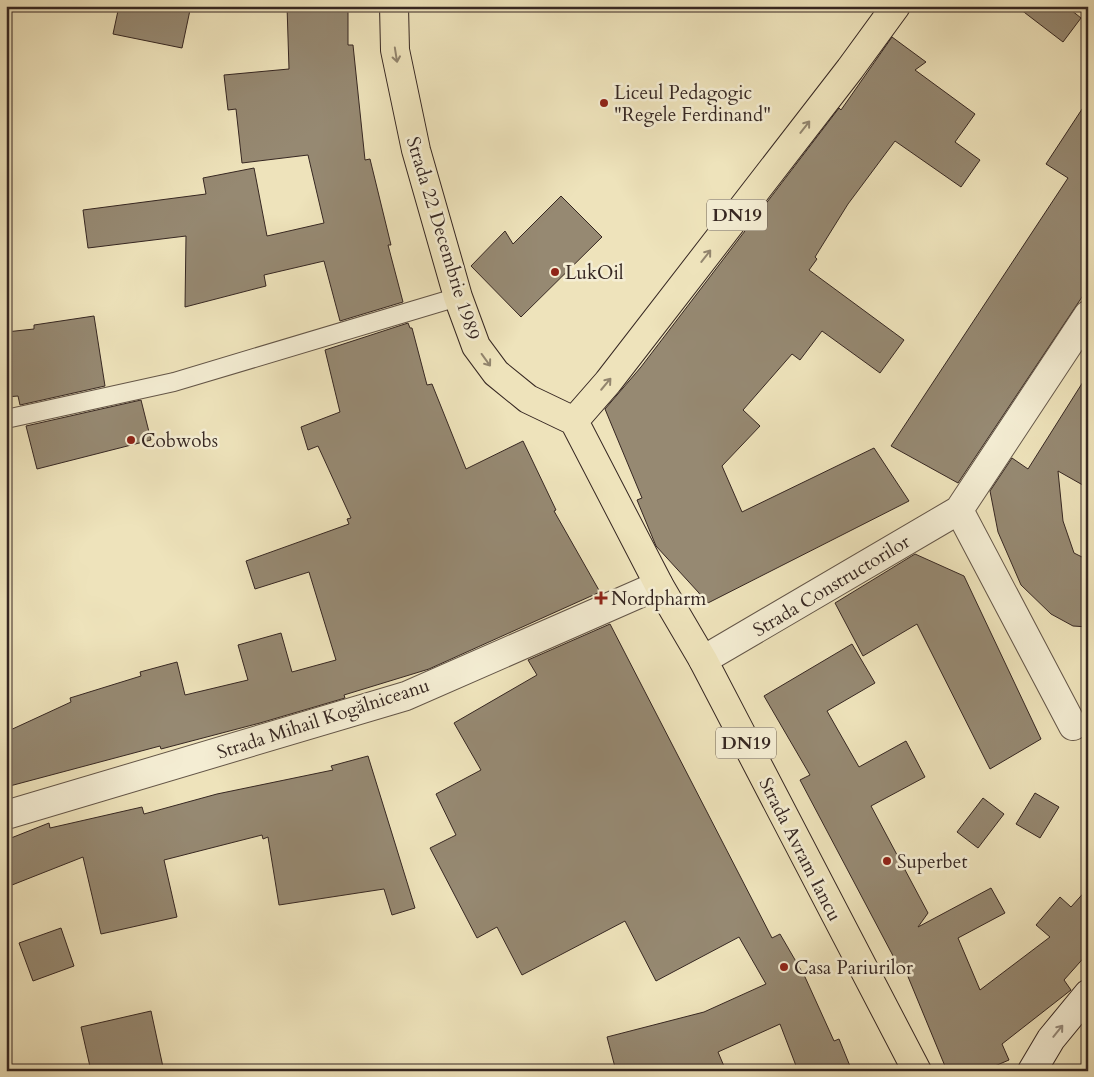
<svg xmlns="http://www.w3.org/2000/svg" width="1094" height="1077" font-family="Cardo,serif">
  <style>
    .building { fill: #968972; stroke: #362722 }
    .lines { fill: none; stroke-linecap: round; stroke-linejoin: round }
    .lane-casing { stroke: #645648; stroke-width: 20 }
    .street-casing { stroke: #645648; stroke-width: 30 }
    .secondary-casing { stroke: #362722; stroke-width: 30 }
    .primary-casing { stroke: #362722; stroke-width: 30 }
    .lane { stroke: #f4edd3; stroke-width: 18 }
    .street { stroke: #f4edd3; stroke-width: 28 }
    .secondary { stroke: #f4edd3; stroke-width: 28 }
    .primary { stroke: #eee3bb; stroke-width: 28 }
    .oneway { stroke: #92856e }
    .oneway2 { stroke: #958a7a }
    .poi-dot { fill: #8f2418; stroke: #f4edd3; stroke-width: 2 }
    .labels { text-anchor: middle; stroke-width: 5; stroke-linejoin: round; paint-order: stroke }
    .shield { fill: #f4edd3; stroke: #6f6257; stroke-width: 1 }
    .shield-label { font-size: 18px; font-weight: bold; fill: #362722 }
    .poi-label { font-size: 19px; fill: #362722; stroke: #f4edd3; text-anchor: start }
    .street-label { font-size: 19px; fill: #362722; stroke: #f4edd3 }
  </style>
  <rect width="100%" height="100%" fill="#eee3bb"/>
  <filter id="stains"><feTurbulence type="fractalNoise" baseFrequency=".004" numOctaves="4"/><feColorMatrix values="0 0 0 0 .2 0 0 0 0 .09 0 0 0 0 .02 0 0 0 .5 -.17"/></filter>
  <radialGradient id="worn" r=".72"><stop offset=".6" stop-color="#630" stop-opacity="0"/><stop offset="1" stop-color="#630" stop-opacity=".3"/></radialGradient>
  <!-- building -->
  <path class="building" d="M119,6H171L190,10L182,48L113,34Z
    M287,6H348V45H353L365,160L370,159L391,245H388L403,302L340,321L324,261L264,275L266,286L185,307L186,236L88,248L83,210L206,194L203,178L254,168L267,236L324,223L308,155L242,163L236,109L228,110L224,75L289,69Z
    M1016,6H1066L1081,18L1063,42Z
    M892,37L926,62L915,70L975,114L955,142L980,160L961,187L895,141L848,204L815,257L817,259L809,270L904,340L880,373L822,331L800,360L792,354L743,410L760,426L722,466L742,512L874,448L909,501L704,605L699,593L656,546L637,500L642,498L605,409L641,367L839,108L841,110Z
    M1088,100V288L958,483L891,446L1068,178L1046,164Z
    M561,196L602,237L521,317L471,266L505,231L513,244Z
    M94,316L105,386L20,405L18,396L6,397V332L34,329V325Z
    M408,323L410,328H412L427,385L432,384L466,469L523,441L556,510L554,511L600,592L429,669L344,695L345,698L260,723L161,749L160,746L6,787V732L71,702L70,698L141,676L140,672L177,662L185,695L248,680L238,645L281,633L292,672L336,660L309,572L255,589L246,561L349,524L347,519L351,518L318,446L308,450L301,427L340,412L325,350Z
    M1088,374V488L1058,471L1063,521L1074,553L1088,560V627L1073,626L1051,614L1021,585L998,532L990,491L1012,458L1028,469Z
    M141,400L151,440L37,469L26,426Z
    M915,554L964,576L1041,739L990,769L917,624L863,656L835,603Z
    M610,624L772,938L780,934L805,977L834,1041L839,1039L852,1071H798L780,1024L718,1052L726,1071H616L607,1037L704,1012L766,984L739,937L656,981L625,921L522,975L497,927L477,938L430,848L456,835L436,794L481,770L454,723L537,675L528,660Z
    M852,644L875,683L827,711L859,767L906,741L925,777L871,806L928,913L918,927L991,888L1005,913L958,938L980,990L1050,937L1036,925L1060,897L1071,907L1088,888V953L1064,980L1071,990L1002,1044L1009,1060L983,1071H947L904,967L900,969L800,780L810,775L764,696Z
    M368,756L415,908L392,915L384,889L279,905L268,837L263,839L262,835L164,860L177,917L101,934L83,857L12,885L6,869V840L49,823L50,828L142,807L144,814L217,794L333,770L331,766Z
    M1035,793L1059,807L1040,838L1016,824Z
    M983,798L1004,814L978,848L957,832Z
    M61,928L74,966L33,981L19,943Z
    M151,1011L163,1067L146,1071H91L81,1027Z"/>
  <g class="lines">
    <defs>
      <path id="lane" d="M6,419L174,382L458,297"/>
      <path id="street" d="M959,510L1073,726
        M703,660L959,510L1088,315
        M6,815L406,696L659,585"/>
      <path id="secondary" d="M1032,1071L1051,1039L1088,994"/>
      <path id="primary" d="M394,6L395,50L416,150L458,297L476,346L496,373L528,399L574,421
        M574,421L659,585L703,660L917,1071
        M574,421L608,382L850,69L896,6"/>
    </defs>
    <!-- lane casing -->
    <use href="#lane" class="lane-casing"/>
    <!-- street casing -->
    <use href="#street" class="street-casing"/>
    <!-- secondary casing -->
    <use href="#secondary" class="secondary-casing"/>
    <!-- primary casing -->
    <use href="#primary" class="primary-casing"/>
    <!-- lane -->
    <use href="#lane" class="lane"/>
    <!-- street -->
    <use href="#street" class="street"/>
    <!-- secondary -->
    <use href="#secondary" class="secondary"/>
    <!-- primary -->
    <use href="#primary" class="primary"/>
  </g>
  <!-- one-way arrows -->
  <defs><path id="oneway-shaft" d="M-6 0H5M1.5-3L5.5 0L1.5 3" fill="none" stroke-width="1.6" stroke-linecap="round" stroke-linejoin="round" transform="scale(1.25)"/></defs>
  <g class="oneway">
    <use href="#oneway-shaft" transform="translate(396 55) rotate(81)"/>
    <use href="#oneway-shaft" transform="translate(805 127) rotate(-52)"/>
    <use href="#oneway-shaft" transform="translate(706 256) rotate(-52)"/>
    <use href="#oneway-shaft" transform="translate(486 360) rotate(54)"/>
    <use href="#oneway-shaft" transform="translate(606 384) rotate(-50)"/>
  </g>
  <use class="oneway2" href="#oneway-shaft" transform="translate(1058 1031) rotate(-51)"/>
  <!-- markers -->
  <g class="poi-dot">
    <circle cx="604" cy="103" r="5"/>
    <circle cx="555" cy="272" r="5"/>
    <circle cx="131" cy="440" r="5"/>
    <path d="M598.5 590.5h5v5h5v5h-5v5h-5v-5h-5v-5h5z"/>
    <circle cx="887" cy="861" r="5"/>
    <circle cx="784" cy="967" r="5"/>
  </g>
  <g class="labels">
    <!-- shield labels -->
    <g class="shield">
      <rect x="707" y="199.5" width="60" height="31" rx="4"/>
      <rect x="716" y="727.5" width="60" height="31" rx="4"/>
    </g>
    <g class="shield-label">
      <text x="737" y="221">DN19</text>
      <text x="746" y="749">DN19</text>
    </g>
    <!-- poi labels -->
    <g class="poi-label">
      <text x="614" y="99">Liceul Pedagogic<tspan x="614" dy="22">"Regele Ferdinand"</tspan></text>
      <text x="565" y="279">LukOil</text>
      <text x="141" y="447">Cobwobs</text>
      <text x="611" y="605">Nordpharm</text>
      <text x="897" y="868">Superbet</text>
      <text x="794" y="974">Casa Pariurilor</text>
    </g>
    <!-- street labels -->
    <g class="street-label">
      <text transform="translate(444 238) rotate(73)" y="7">Strada 22 Decembrie 1989</text>
      <text transform="translate(831 585) rotate(-31)" y="7">Strada Constructorilor</text>
      <text transform="translate(323 718) rotate(-18)" y="7">Strada Mihail Kogălniceanu</text>
      <text transform="translate(801 849) rotate(63)" y="7">Strada Avram Iancu</text>
    </g>
  </g>
  <!-- margin -->
  <rect width="1094" height="1077" fill="none" stroke="#eee3bb" stroke-width="25"/>
  <rect x="8" y="8" width="1079" height="1062" fill="none" stroke="#362722" stroke-width="2.5"/>
  <rect x="12" y="12" width="1069" height="1052" fill="none" stroke="#362722"/>
  <rect width="100%" height="100%" filter="url(#stains)"/>
  <rect width="100%" height="100%" fill="url(#worn)"/>
</svg>
